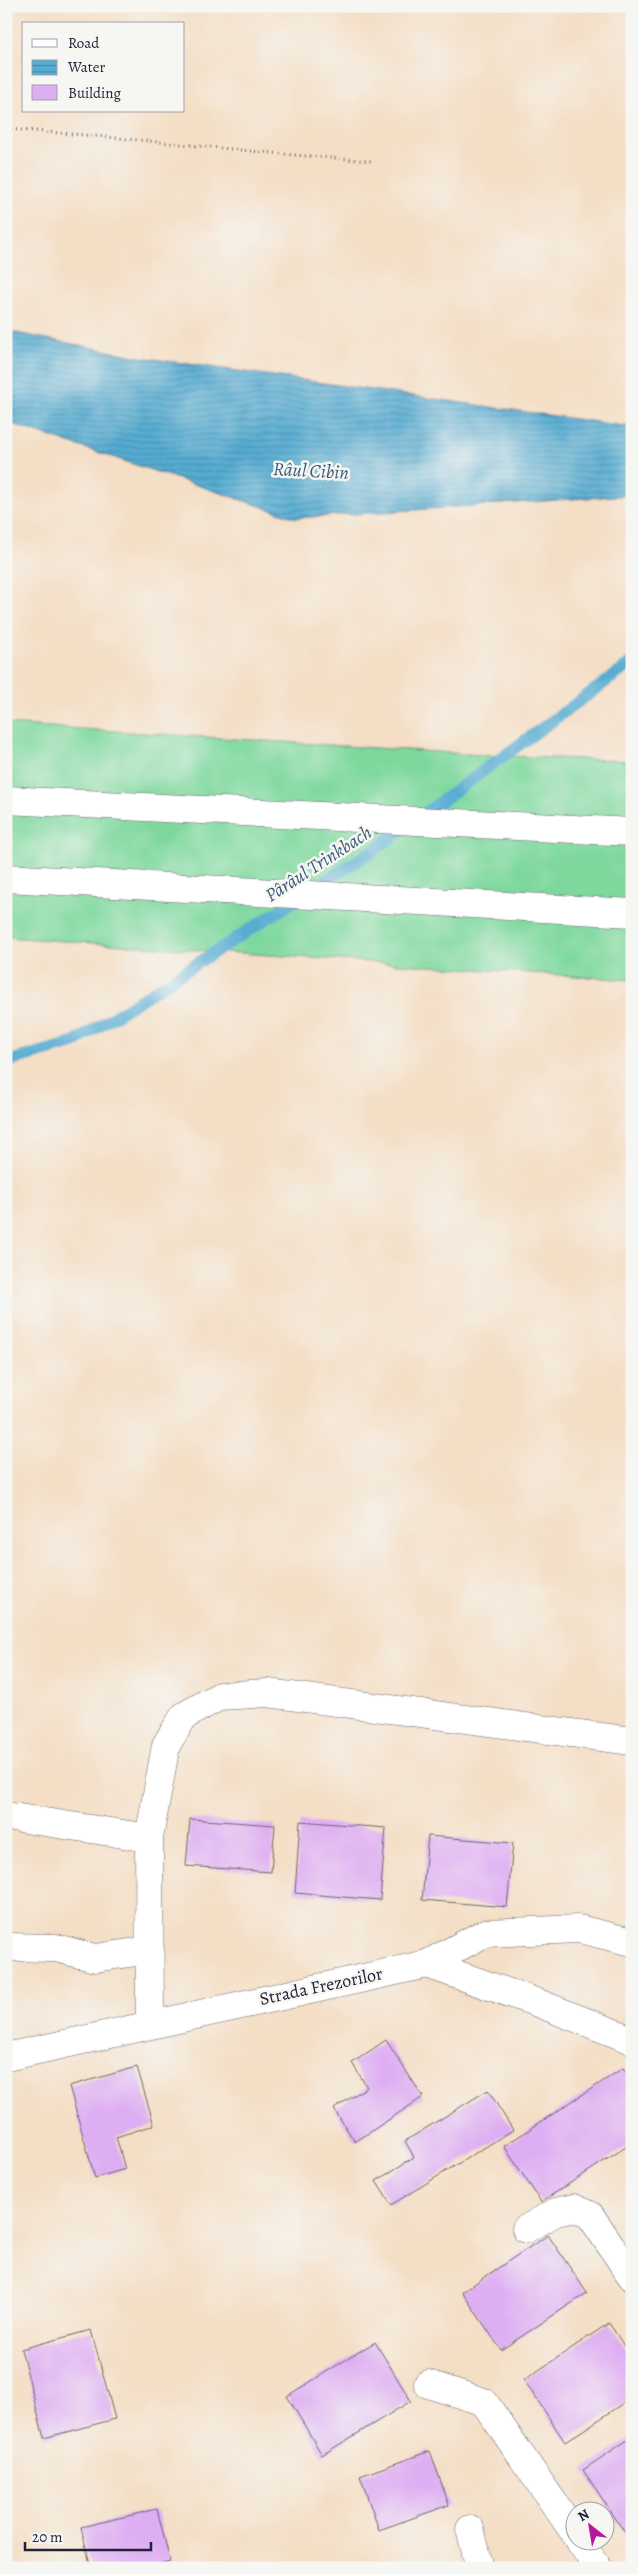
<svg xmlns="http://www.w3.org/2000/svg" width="638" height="2574" font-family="Alegreya,serif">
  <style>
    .grass { fill: #7ed89e; stroke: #507d6c }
    .water { fill: url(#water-rules); stroke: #3c6786 }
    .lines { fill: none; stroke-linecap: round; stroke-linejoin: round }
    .stream { stroke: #56acd2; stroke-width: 12 }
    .building { fill: #deaef2 }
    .minor-casing { stroke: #6c646b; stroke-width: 29 }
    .highway-casing { stroke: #6c646b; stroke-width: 29 }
    .path { stroke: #6c646b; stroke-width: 3; stroke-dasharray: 1 4; stroke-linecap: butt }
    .minor { stroke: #fff; stroke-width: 28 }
    .highway { stroke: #fff; stroke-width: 28 }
    .labels { text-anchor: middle; stroke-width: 5; stroke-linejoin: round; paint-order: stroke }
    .street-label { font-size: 18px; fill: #22223b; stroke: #f6f6f2 }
    .water-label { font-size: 19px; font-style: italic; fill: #375977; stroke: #f6f6f2 }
  </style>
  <defs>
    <pattern id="water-rules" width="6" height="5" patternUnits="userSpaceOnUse" patternTransform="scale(1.25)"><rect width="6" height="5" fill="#56acd2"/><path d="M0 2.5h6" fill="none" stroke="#478cac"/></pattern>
  </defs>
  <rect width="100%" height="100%" fill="#f6f6f2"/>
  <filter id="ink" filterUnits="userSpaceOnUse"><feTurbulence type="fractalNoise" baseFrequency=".02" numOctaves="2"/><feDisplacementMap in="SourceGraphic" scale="10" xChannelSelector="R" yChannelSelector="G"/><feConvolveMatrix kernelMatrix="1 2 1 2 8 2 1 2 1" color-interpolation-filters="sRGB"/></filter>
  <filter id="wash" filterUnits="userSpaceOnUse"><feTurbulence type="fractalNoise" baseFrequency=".0096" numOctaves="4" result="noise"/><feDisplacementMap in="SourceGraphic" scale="20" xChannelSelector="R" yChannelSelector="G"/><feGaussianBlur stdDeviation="1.12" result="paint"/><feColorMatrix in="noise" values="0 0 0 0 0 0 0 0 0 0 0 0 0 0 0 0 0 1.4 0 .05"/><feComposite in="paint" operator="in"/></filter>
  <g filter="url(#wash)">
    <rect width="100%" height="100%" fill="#f4dec5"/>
    <!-- grass -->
    <path class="grass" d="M6,724L483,755L632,761V980L6,937Z"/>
    <!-- water -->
    <path class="water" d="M6,331L140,357L632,427V495L296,518L6,422Z"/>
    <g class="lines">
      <!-- stream -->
      <path class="stream" d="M6,1062L73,1043L374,850L625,668L632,661"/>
    </g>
    <g id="blocks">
      <!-- building -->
      <path class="building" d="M190,1819L275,1825L271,1872L186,1866Z
        M300,1821L386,1828L380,1900L295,1893Z
        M428,1836L513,1843L507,1907L422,1900Z
        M386,2040L423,2097L355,2142L334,2109L367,2087L352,2063Z
        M137,2067L154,2125L116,2137L125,2169L95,2178L69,2086Z
        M623,2068L632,2081V2143L541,2202L504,2146Z
        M488,2090L513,2130L391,2205L376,2181L414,2157L405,2141Z
        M548,2235L587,2293L501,2350L462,2292Z
        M609,2323L632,2358V2398L565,2442L524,2380Z
        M91,2330L115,2419L44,2438L21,2349Z
        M375,2342L411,2401L322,2455L287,2396Z
        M632,2437V2535L628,2537L583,2470Z
        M430,2451L449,2505L379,2530L360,2476Z
        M157,2509L170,2561L142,2568H91L81,2527Z"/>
    </g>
  </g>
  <g filter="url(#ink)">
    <use href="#blocks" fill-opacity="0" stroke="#6c646b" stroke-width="1"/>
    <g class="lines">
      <defs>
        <path id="minor" d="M6,1816L149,1838
          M6,1947L56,1948L95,1958L150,1950
          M427,1964L538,2003L632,2040
          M150,2024L149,1838L166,1745L184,1716L220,1696L268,1693L632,1741
          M6,2057L427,1964L485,1933L579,1929L632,1942
          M526,2229L556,2212L574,2208L590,2215L632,2277
          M428,2384L484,2402L576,2535
          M470,2529L480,2568
          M580,2542L598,2568"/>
        <path id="highway" d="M6,800L632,832
          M6,878L632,913"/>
      </defs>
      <!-- minor casing -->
      <use href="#minor" class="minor-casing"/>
      <!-- highway casing -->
      <use href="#highway" class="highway-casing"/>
      <!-- path -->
      <path class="path" d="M6,129C129,137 250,153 373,161"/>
      <!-- minor -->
      <use href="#minor" class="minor"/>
      <!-- highway -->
      <use href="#highway" class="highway"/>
    </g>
  </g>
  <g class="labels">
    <!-- street labels -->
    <g class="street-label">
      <text transform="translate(321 1986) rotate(-12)" y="6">Strada Frezorilor</text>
    </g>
    <!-- water labels -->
    <g class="water-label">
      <text transform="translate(311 470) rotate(3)" y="7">Râul Cibin</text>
      <text transform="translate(318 863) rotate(-33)" y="7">Pârâul Trinkbach</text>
    </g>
  </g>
  <!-- margin -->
  <rect width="638" height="2574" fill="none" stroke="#f6f6f2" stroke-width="25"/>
  <!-- legend -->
  <rect x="22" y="22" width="162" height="90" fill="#f6f6f2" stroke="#a1a1a9"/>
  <rect x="32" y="39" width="25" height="8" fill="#ffffff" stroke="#a1a1a9"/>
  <text x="68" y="48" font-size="15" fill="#22223b">Road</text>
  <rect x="32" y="60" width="25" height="15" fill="url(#water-rules)" stroke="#a1a1a9"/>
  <text x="68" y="72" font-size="15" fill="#22223b">Water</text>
  <rect x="32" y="85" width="25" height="15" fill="#deaef2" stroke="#a1a1a9"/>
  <text x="68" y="98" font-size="15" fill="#22223b">Building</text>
  <!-- north arrow -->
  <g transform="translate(590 2526) rotate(329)"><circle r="24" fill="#f6f6f2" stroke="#a1a1a9"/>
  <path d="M0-4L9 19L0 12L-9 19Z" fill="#b5179e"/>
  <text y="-8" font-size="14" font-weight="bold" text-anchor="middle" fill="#22223b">N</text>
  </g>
  <!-- scale -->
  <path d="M25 2542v8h126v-8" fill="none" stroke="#22223b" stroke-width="2.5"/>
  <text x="32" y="2542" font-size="15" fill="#22223b" stroke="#f6f6f2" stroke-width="4" paint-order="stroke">20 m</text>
</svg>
